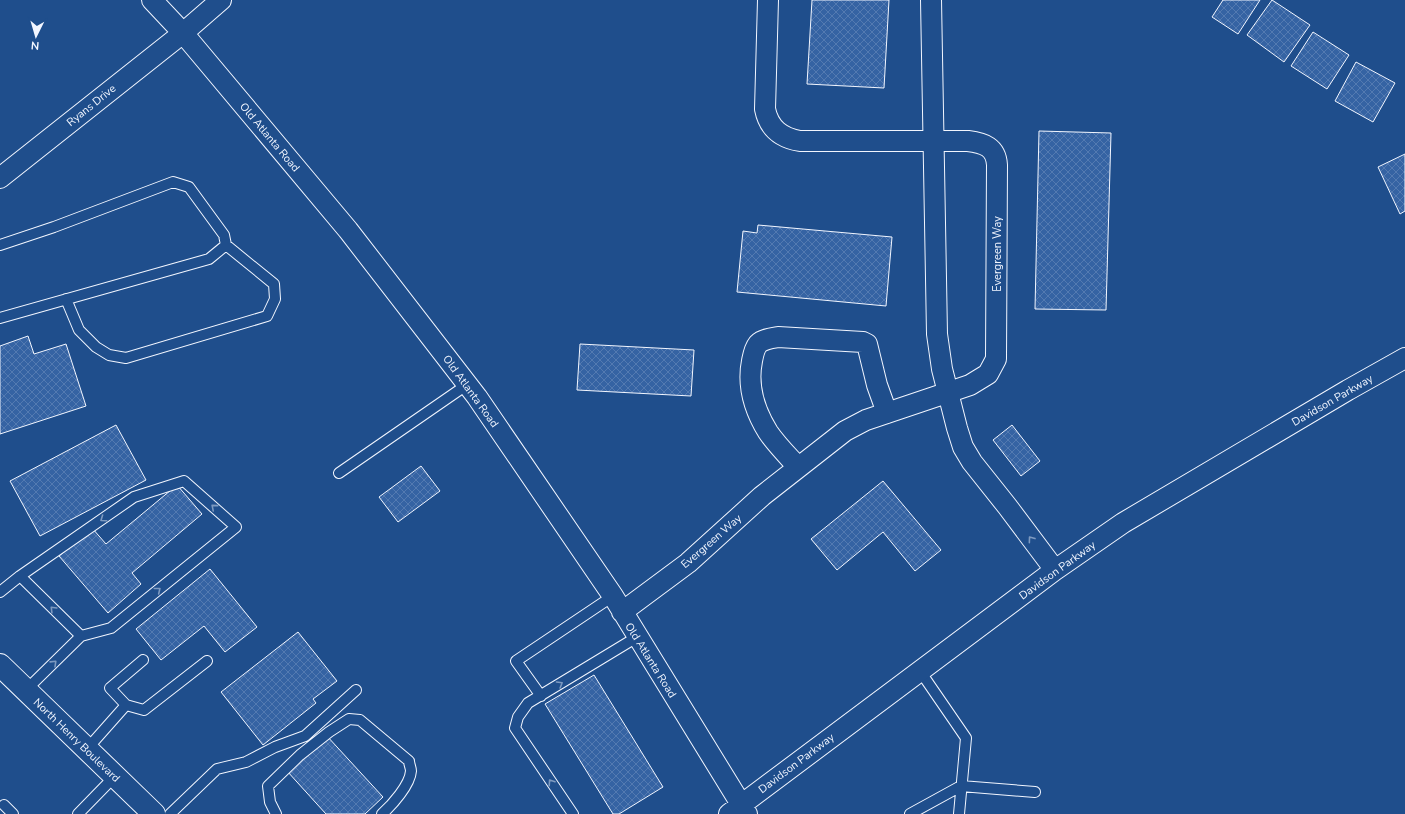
<svg xmlns="http://www.w3.org/2000/svg" width="1405" height="814" font-family="'Nunito Sans',sans-serif">
  <style>
    .building { fill: url(#building-cross-hatch); stroke: #f2f6ff }
    .lines { fill: none; stroke-linecap: round; stroke-linejoin: round }
    .service-casing { stroke: #f2f6ff; stroke-width: 12 }
    .minor-casing { stroke: #f2f6ff; stroke-width: 22 }
    .trunk-casing { stroke: #f2f6ff; stroke-width: 24 }
    .service { stroke: #1f4e8c; stroke-width: 10 }
    .minor { stroke: #1f4e8c; stroke-width: 20 }
    .trunk { stroke: #1f4e8c; stroke-width: 22 }
    .oneway { stroke: #7e9ac0 }
    .labels { text-anchor: middle; stroke-width: 3; stroke-linejoin: round; paint-order: stroke }
    .street-label { font-size: 11px; fill: #f2f6ff; stroke: #1f4e8c }
  </style>
  <defs>
    <pattern id="building-cross-hatch" width="8" height="8" patternUnits="userSpaceOnUse"><rect width="8" height="8" fill="#3563a3"/><path d="M0 0l8 8M0 8l8-8" fill="none" stroke="#537ab1"/></pattern>
  </defs>
  <rect width="100%" height="100%" fill="#1f4e8c"/>
  <!-- building -->
  <path class="building" d="M812,0H889L884,88L807,84Z
    M1223,0H1260L1238,34L1212,17Z
    M1272,0L1310,25L1284,62L1247,35Z
    M1313,32L1349,55L1327,89L1291,66Z
    M1356,62L1395,83L1373,122L1335,101Z
    M1039,131L1111,133L1106,310L1035,309Z
    M1405,154V211L1400,214L1378,167Z
    M758,225L892,237L886,306L737,292L743,231L757,233Z
    M28,336L34,354L66,344L86,406L0,434V346Z
    M580,344L694,350L691,396L577,390Z
    M116,425L146,480L40,536L10,481Z
    M1012,425L1040,461L1021,476L993,440Z
    M421,466L440,491L398,522L379,497Z
    M883,481L941,550L915,571L883,532L837,570L811,539Z
    M177,485L202,514L132,573L141,584L108,613L59,556L92,528L106,544Z
    M210,569L257,627L225,652L204,626L161,660L136,629Z
    M298,632L337,681L313,699L316,703L263,745L221,692Z
    M594,675L663,787L619,814H613L545,704Z
    M326,735L383,797L365,814H326L287,771Z"/>
  <g class="lines">
    <defs>
      <path id="service" d="M0,245L54,227L173,182L189,187L224,235L226,245L209,259L0,318
        M66,299L79,330L96,347L109,355L126,358L267,316L275,299L274,284L226,245
        M339,473L468,384
        M20,576L81,636
        M0,592L20,576L134,497L184,481L236,527L111,628L81,636L26,690
        M920,671L966,738L959,814
        M541,696L516,661L613,596
        M126,705L110,688L143,660
        M87,749L126,705L144,710L207,661
        M4,805L13,814
        M78,814L115,776
        M170,814L217,769L246,762L275,747L305,736L356,690
        M276,814L270,802L268,786L300,755L329,732L349,719L360,720L409,761C409,764 411,768 411,771C410,785 392,805 382,814
        M573,814L515,728L518,717L528,703L637,637
        M910,814L961,786L1035,792"/>
      <path id="minor" d="M152,0L183,33L348,230L477,397L613,596L747,814
        M931,0L937,334L942,369L957,428L963,447L972,462L1007,506L1055,570
        M0,178L183,33L221,0
        M798,467C788,456 776,444 768,432C755,411 747,386 752,361C753,356 754,349 758,344C763,339 772,338 778,337L863,342L867,344L877,385L887,413
        M622,612L688,563L762,496L845,431L866,420L970,385L988,374L996,359L997,165C996,147 984,143 968,141H800C782,138 769,129 765,109L768,0
        M729,814L1055,570L1123,523L1348,390L1405,358"/>
      <path id="trunk" d="M0,665L154,814"/>
    </defs>
    <!-- service casing -->
    <use href="#service" class="service-casing"/>
    <!-- minor casing -->
    <use href="#minor" class="minor-casing"/>
    <!-- trunk casing -->
    <use href="#trunk" class="trunk-casing"/>
    <!-- service -->
    <use href="#service" class="service"/>
    <!-- minor -->
    <use href="#minor" class="minor"/>
    <!-- trunk -->
    <use href="#trunk" class="trunk"/>
  </g>
  <!-- one-way arrows -->
  <defs><path id="oneway-chevron" d="M-2-3.5L2.5 0L-2 3.5" fill="none" stroke-width="1.6" stroke-linecap="round" stroke-linejoin="round"/></defs>
  <g class="oneway">
    <use href="#oneway-chevron" transform="translate(214 507) rotate(-139)"/>
    <use href="#oneway-chevron" transform="translate(103 519) rotate(145)"/>
    <use href="#oneway-chevron" transform="translate(1031 539) rotate(-126)"/>
    <use href="#oneway-chevron" transform="translate(158 590) rotate(-39)"/>
    <use href="#oneway-chevron" transform="translate(53 609) rotate(-135)"/>
    <use href="#oneway-chevron" transform="translate(54 663) rotate(-44)"/>
    <use href="#oneway-chevron" transform="translate(560 684) rotate(-31)"/>
    <use href="#oneway-chevron" transform="translate(551 782) rotate(-124)"/>
  </g>
  <g class="labels">
    <!-- street labels -->
    <g class="street-label">
      <text transform="translate(91 105) rotate(-39)" y="4">Ryans Drive</text>
      <text transform="translate(270 137) rotate(50)" y="4">Old Atlanta Road</text>
      <text transform="translate(997 254) rotate(-90)" y="4">Evergreen Way</text>
      <text transform="translate(471 391) rotate(54)" y="4">Old Atlanta Road</text>
      <text transform="translate(1332 400) rotate(-30)" y="4">Davidson Parkway</text>
      <text transform="translate(711 541) rotate(-41)" y="4">Evergreen Way</text>
      <text transform="translate(1057 570) rotate(-36)" y="4">Davidson Parkway</text>
      <text transform="translate(651 660) rotate(58)" y="4">Old Atlanta Road</text>
      <text transform="translate(77 740) rotate(44)" y="4">North Henry Boulevard</text>
      <text transform="translate(796 763) rotate(-37)" y="4">Davidson Parkway</text>
    </g>
  </g>
  <!-- north arrow -->
  <g transform="translate(36 36) rotate(185)" stroke="#1f4e8c" stroke-width="3" paint-order="stroke">
  <path d="M0-3L7 15L0 10L-7 15Z" fill="#f2f6ff"/>
  <text y="-6" font-size="11" font-weight="bold" text-anchor="middle" fill="#f2f6ff">N</text>
  </g>
</svg>
